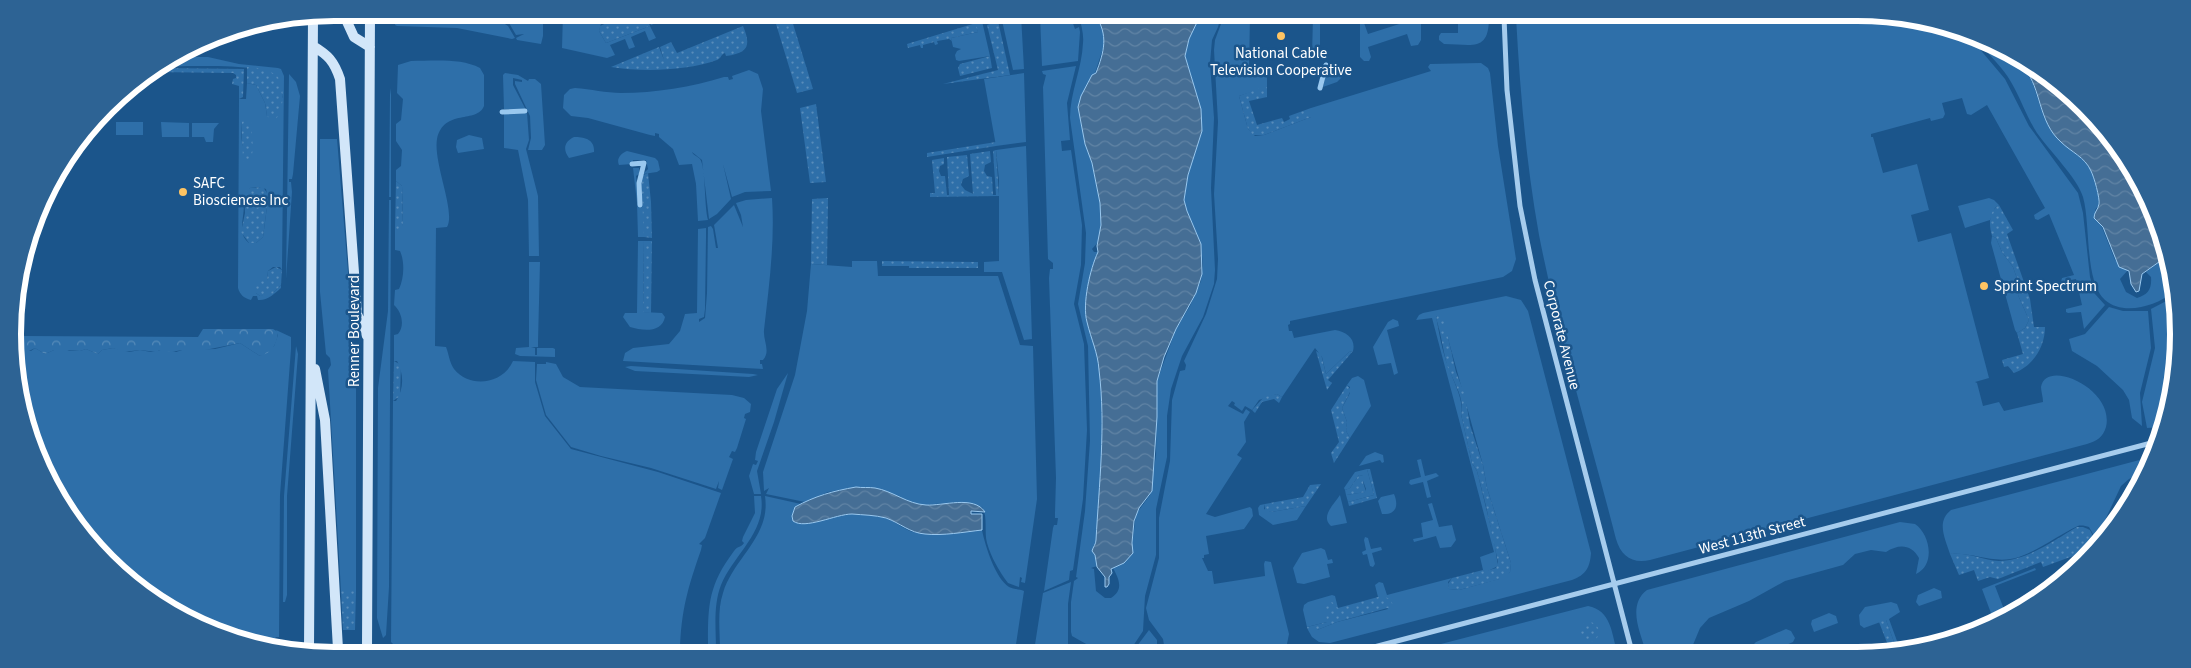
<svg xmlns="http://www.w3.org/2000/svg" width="2191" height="668" font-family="'Source Sans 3',sans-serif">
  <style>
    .grass { fill: #2e6fa9; fill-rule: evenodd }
    .forest { fill: url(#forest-crowns) }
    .park { fill: url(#park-dots) }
    .water { fill: url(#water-waves); stroke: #99c8ef }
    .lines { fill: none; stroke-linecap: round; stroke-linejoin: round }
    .stream { stroke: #99c8ef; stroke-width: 5 }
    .minor { stroke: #a6cced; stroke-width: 5 }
    .secondary { stroke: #d2e6f9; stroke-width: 10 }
    .poi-dot { fill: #fec463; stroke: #1b558b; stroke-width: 2 }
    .labels { text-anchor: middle; stroke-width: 5; stroke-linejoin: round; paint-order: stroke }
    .poi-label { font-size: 15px; fill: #fff; stroke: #1b558b; text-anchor: start }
    .street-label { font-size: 15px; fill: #fff; stroke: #1b558b }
    .rim { fill: none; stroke: #fff; stroke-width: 6 }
  </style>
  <defs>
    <pattern id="forest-crowns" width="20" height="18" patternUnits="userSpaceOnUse" patternTransform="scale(1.25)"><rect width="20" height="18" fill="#2e6fa9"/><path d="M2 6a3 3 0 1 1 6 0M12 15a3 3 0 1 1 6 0" fill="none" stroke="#588cba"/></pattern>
    <pattern id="park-dots" width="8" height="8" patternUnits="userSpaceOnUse" patternTransform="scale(1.25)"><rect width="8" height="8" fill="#2e6fa9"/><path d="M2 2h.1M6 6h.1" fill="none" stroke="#588cba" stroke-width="1.8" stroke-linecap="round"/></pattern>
    <pattern id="water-waves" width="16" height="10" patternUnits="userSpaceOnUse" patternTransform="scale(1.25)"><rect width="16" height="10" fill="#456e95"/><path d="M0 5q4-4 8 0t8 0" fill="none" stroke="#6184a5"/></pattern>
  </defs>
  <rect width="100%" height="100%" fill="#1b558b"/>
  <!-- grass -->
  <path class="grass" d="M397,13H491V15L508,26L515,38L512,39L457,28L397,26L395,25Z
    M543,13V36L541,44L517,40L516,38L524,34L516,35L509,23L494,14Z
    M563,13L626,14L601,24L599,31L606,43L650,26L656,38L649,41L645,31L631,37L635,47L629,49L625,39L610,45L615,55L607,58L562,48Z
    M971,15H992L993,18L982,21L990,56L959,61L956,60L955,55L957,51L961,49L953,47L951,38L978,32Z
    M996,15H1021L1024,69L1013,70L1001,16Z
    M1040,15H1076L1071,18L1075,29L1079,27L1080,32L1078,61L1042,66Z
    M1079,15H1095L1105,35L1104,45L1095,73L1092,75L1078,107L1085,144L1092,163L1100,203L1101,225L1099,241L1092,249L1094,252H1098L1095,259L1086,304L1087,322L1099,358L1101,394L1102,453L1098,528L1096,541L1093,547L1097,566L1091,568L1094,569L1096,591L1105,598H1111C1124,590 1119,579 1113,568L1132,546L1136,514L1150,495L1156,455L1157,381L1176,329L1190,306L1201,281L1203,266L1201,244L1187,211L1184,200L1188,174L1202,131L1201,110L1185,56L1189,39L1200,16H1221L1218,27L1212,40L1210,63L1214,118L1211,188L1215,270L1214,284L1203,317L1182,356L1171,389L1167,416V457L1156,509V555L1145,596L1143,631L1133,646L1128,649H1095L1072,636L1071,632V602L1074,581L1078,578L1076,577L1085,511L1090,441L1088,346L1078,304L1085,263L1086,233L1070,118C1070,92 1082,69 1083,43C1084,34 1081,25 1079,15Z
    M1224,16H1250L1249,70L1267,71V87L1239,96L1248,129L1255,136L1264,135L1311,117V108L1431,71L1428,67L1430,64L1481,63L1488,68L1490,73L1498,146L1516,259L1512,271L1503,277L1290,321V324L1288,325L1289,331H1292L1294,338L1335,330C1347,332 1356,339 1353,351L1349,352L1326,374L1322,357L1315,348L1282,397L1277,394L1259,400L1252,410L1245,406L1242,411L1234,405L1235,403L1232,401L1228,406L1243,414L1246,409L1250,412L1244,422L1246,442L1237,455L1242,458L1206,514L1215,517L1250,507L1252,509L1253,516L1244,529L1206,536L1209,554L1204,555V558H1202L1208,571H1212L1214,584L1265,576L1264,564L1265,561L1271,562L1289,634L1287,644L1279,651H1165L1163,639L1149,620L1146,608L1159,558V518L1170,461L1172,400L1180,371L1185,370L1186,365L1184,361L1206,314L1217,279L1218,259L1214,194L1218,122L1214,50L1215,40Z
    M1313,16H1320V56H1312Z
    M1414,17H1421V40L1418,45L1411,46L1407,34L1368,47L1371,57L1369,61H1364L1360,57V23H1364L1368,34L1415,19Z
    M1458,17H1489C1489,53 1472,44 1444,44L1439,40V36L1441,33H1458Z
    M1516,17L1920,19L1973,41L2005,79L2029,126L2078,193L2083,213L2090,277L2095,294L2105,305L2084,329L2081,312L2068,313L2066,312V309L2082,305L2076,279L2061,282L2062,278L2074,275L2049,214L2038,220L2035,219L2034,215L2045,208L1987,105L1971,115L1967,114L1962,98L1942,103L1945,114L1943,118L1931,121L1930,118L1871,134V137H1873L1883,173L1917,164L1929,210L1911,215L1918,242L1951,233L1989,378L1975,382L1977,383L1983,406L1999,402L2004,411L2043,402C2043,397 2041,391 2041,387C2046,358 2115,389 2106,427C2103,437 2097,441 2087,444L1650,560C1632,564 1621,556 1616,539C1590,438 1559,337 1539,235C1526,163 1520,90 1516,17Z
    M1980,44L2008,55L2013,61L2026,71L2033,84L2044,118L2062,143L2083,159L2091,170L2099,198L2098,206L2095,210L2115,260L2128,270L2120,279L2126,292L2137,298C2148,295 2152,289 2151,277L2146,272L2166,257L2172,272V293C2156,306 2123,316 2105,300C2084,281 2091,225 2083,197C2078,179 2049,150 2037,133C2026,116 2021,99 2011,82C2003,68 1990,56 1980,44Z
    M179,57H208L239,64L278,68L281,69L284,76L282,270L280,267H273L268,271L267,281L256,293L260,296L274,292L281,285V288C274,294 267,301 258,300L257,296H253L251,300C244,298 240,295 238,288L239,99H246L247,83L256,85L265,103L267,116L283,97C281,89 282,81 275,76C261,62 186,67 164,66ZM242,122H251V159C240,149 241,136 242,122ZM258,187L266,189L268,199L263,237L256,243H249C235,232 247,215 243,198L250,188Z
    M411,61C433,61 461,58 480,68L484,75V106C477,124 444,108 437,139C433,163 456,212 447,227L436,228L435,346L446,347C449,354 449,362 454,369C470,389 503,384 513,361L535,362V382L545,416L571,449L658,472L721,493L705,538L699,544L702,545L701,550C688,587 681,611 680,650H399L391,642L393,401H396C404,389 404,374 397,361H394V335L398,334C405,326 402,312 394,305L395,290L399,289C404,279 405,262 400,251L395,250V230L403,226V221L402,186L396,181V170L401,166L402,150L396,141V124L401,120L403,99L397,93L398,65Z
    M1328,65L1339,68L1342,77L1337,82L1323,87Z
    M1076,66L1067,103L1070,140L1061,141L1062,151L1071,150L1082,225L1081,265L1074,304L1084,344L1087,430L1083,499L1073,570L1070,571L1069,580L1044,591L1053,528L1054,525H1057L1058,518H1055V513L1056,478L1049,278L1050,269H1053V263L1048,259L1043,87L1046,75L1043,74L1042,71Z
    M749,70L758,74L763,89L761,111L771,191L745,192L732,197L723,164L731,199L717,214L709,219L702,160L692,152C693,155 697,156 700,159C706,168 704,205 708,220L698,221L696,184L692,164L679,165L673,149L659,137V134L655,133V136L650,135L588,118L571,116L563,108L564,95L570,89L575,88C591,89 606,93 621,93C655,93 692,87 724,77H728L729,80L733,79L732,76Z
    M505,73L518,75L528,81L529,79H535L541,84L545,145L542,150H528L531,138L530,116L515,84V81L522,82V80L513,78V85L526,110L504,109L503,75Z
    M1024,73L1026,142L996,146L984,79Z
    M289,74L296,82L300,96L293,174L292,179H289V182H291L292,192L286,279Z
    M391,88V197H389L390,95Z
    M527,113L529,140L526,149L538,196L539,256H529L528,200L518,150L504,148V114Z
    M116,122H143V135H116Z
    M161,122L189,123V137H162Z
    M192,123H219L214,129L213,142H206L204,137H192Z
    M469,135L482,138L484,149L458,153L456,147L457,140Z
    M574,137C584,137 595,139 594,152L569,158C562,149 565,141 574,137Z
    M320,139H337L356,368V591H341L328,370L331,365L330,358L326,354L320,292Z
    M1026,146L1032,339L1024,340L1002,272H984V262L999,261V180L996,150Z
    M627,151L655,158L658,161L660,170L657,172L643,174L648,169L646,160H633L632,164L619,165C616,159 621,153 627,151Z
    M633,168H639V174L636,176L639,204L644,205V237H638L637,203Z
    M772,198C775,242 769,286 764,330C763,341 771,351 763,360H760V364H762L763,369L623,361L625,353L633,348L669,344L680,331L685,314L697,313L698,229L706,228V238L705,309L704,317L699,319V322L705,318L707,293L708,227L711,226L713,229L716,248H718L714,225L734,205L743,227L741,215L736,203L746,200Z
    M1989,198L1994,200L1999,205L1995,208L1990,220L1965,228L1958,206Z
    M389,200H391V212L389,587L386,635L383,638L377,618L378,388L388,311Z
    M1992,236L1996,238L2002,252L2013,267L2020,287L2018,295L2029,320L2025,328L2017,333L2015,330L1991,243Z
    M638,241H644L643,312L662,313L665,317C662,333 643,331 630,327L623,317L625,313H637Z
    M852,261H877L878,276H998L1020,345L1033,346L1037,499L1025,583L1021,582L1022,578L1020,577L1019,587L1008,583C999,571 991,557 987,543C984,532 988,516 982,507L956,502L924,505L910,502L875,488L856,487L828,492L805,502L766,494L769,488L764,491L763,472L795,375L807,311L811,264L852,267Z
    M529,262H540L538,342V347H531L535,348V355H537V348H553L555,349V357L520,356L515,354L516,348L529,347Z
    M1506,296L1521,300L1528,311L1591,553C1590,567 1586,575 1572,580L1330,643L1319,642L1312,637L1308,630H1317L1337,622L1388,609L1378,597L1375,585L1379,582L1383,583L1387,595L1452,578L1448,582L1449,589L1459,590L1499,579L1510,572L1511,563L1487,488L1483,465L1447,335L1436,316C1439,332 1442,351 1448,366C1452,378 1465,402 1461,414L1472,463L1477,471L1494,540L1498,566L1486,572L1483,570L1480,557L1494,552L1432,318L1416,320L1419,315L1423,313Z
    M2172,298V397L2161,427L2147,428L2142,402L2155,348L2151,309Z
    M2109,307L2123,311H2148L2151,348L2140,393L2142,426L2132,418L2129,400L2123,390L2097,366L2072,351L2069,339L2085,334Z
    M1393,319L1398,321L1399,326L1387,330L1398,373L1394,375L1391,363L1378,365L1373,347L1388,322Z
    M276,330L291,337V349L280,495L279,637H276L267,648L156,601L67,513L23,417L19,351H31L35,348L45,354L54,350L80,351L86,349L98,354L102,350L113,348L129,352L140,350L151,352L165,349L176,352L182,350L215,349L240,343L260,356L274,346L278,335Z
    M296,346L298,354L287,496V595L285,602H283L284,496Z
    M546,362L556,364L563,377L580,387L732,395L744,398L751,404L750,412L745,414L744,418L746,419L737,448L735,452L732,451L729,457L733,459L722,490L718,488L719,481L716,489L713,488L651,468L601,456L571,447L546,415L536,380L537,364H546Z
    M631,366L753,374L758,375L749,377L635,371L625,367Z
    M788,373L774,422L757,471L761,494H754L749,476L753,464L756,465L758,461L755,460L756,452L777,389Z
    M1358,376L1364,380L1371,406L1350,438L1346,431L1347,422L1342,408L1350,393V387L1347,385L1352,378Z
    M1375,452L1383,455L1384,462L1382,463L1380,460L1359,466L1366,456Z
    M2147,458L2148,460L2144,472L2129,479L2121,486L2106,518L2103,537L2098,543L2089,527C2086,526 2081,525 2078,526C2058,535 2040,550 2019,557C1994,565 1975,552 1950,554C1945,538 1936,522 1951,510Z
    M1421,459L1425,476L1436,473L1439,476L1427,481L1431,497L1427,498L1423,482L1411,485L1409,483L1410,480L1421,477L1417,460Z
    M1367,469L1374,495L1348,502L1346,495L1365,492L1366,489L1363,481V476L1359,475L1350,488L1345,490L1344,488L1355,472Z
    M2142,477L2136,494L2110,528H2108L2110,519L2127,486Z
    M1394,494C1399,506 1396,515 1382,514L1378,501L1381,497Z
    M1340,495L1347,523L1331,526C1320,517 1334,504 1340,495Z
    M754,496H761C767,532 734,554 721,585C713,606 716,629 716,650H708C708,607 707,587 734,551C738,545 741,548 744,543L742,541L743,537L755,513Z
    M765,496L801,504L795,507L814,523C835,513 863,511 885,518C895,521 903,529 913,532C933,536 962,532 982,530C985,545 995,578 1009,587C1013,589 1019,589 1024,591L1015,651L720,650C720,631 717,611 723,593C734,557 771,537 765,496Z
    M1432,503L1439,527L1452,525L1456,540L1451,547L1440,548L1436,536L1414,542L1413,539L1423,537L1421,523L1433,520L1428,504Z
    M1265,504L1264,509L1271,512L1306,506L1297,520L1273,525L1259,515L1258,508L1260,505Z
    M1900,522L1915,524C1930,534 1936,565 1916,574L1919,558C1911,544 1899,544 1886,552L1871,550L1855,554L1843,565L1785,581L1749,601L1709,618L1700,628L1690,652H1646C1640,632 1627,605 1647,590Z
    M1365,537L1368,538L1371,549L1381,547L1382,550L1372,553L1375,564L1373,567L1370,566L1367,554L1363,555L1362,552L1366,550L1364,540Z
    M1321,548L1325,550L1328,560L1332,559L1333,563L1327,564L1330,577L1304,584L1297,583L1293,568L1302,553Z
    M2035,568L2036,570L1995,586L2007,617L1995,624L1982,589Z
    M1071,582L1068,604V651H1034L1043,593Z
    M1934,588L1941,591L1942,598L1919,606L1916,602L1918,595Z
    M1332,595L1335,596L1338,608L1327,616V622L1307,627L1303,610L1304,605L1308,602Z
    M1891,602L1897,604L1900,612L1889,619L1901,652L1898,653L1886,620L1864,628L1860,625L1859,615L1865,607Z
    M1588,606C1611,610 1612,634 1617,652H1554L1553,648L1536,652H1410Z
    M1829,613L1836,616L1838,623L1814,632L1811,624L1812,620Z
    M1786,629L1791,631L1795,638L1793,642L1784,646L1786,652H1782L1778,645L1771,651V652H1753L1752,646L1756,642Z
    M1149,630L1157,640V646L1137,648V646Z"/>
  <!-- forest -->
  <path class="forest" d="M203,329H273L278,332C277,344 272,353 260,356L240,343L200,351L182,350L171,352L159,350L157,352L140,350L123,352L113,348L102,350L98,354L86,349L80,351L69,350L60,355L54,350L45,354L35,348L27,352L19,351L18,336L198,337Z"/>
  <!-- park -->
  <path class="park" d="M626,14H645L650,26L606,43L599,31L600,26Z
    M647,14H679L651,25Z
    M773,14H790L813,89L797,93Z
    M998,21L1010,75L943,84L998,70L987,25Z
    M976,23L978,32L951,38L952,41L949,39L937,41L938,44L935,45L934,42L923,45V48H921L920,45L908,48L907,44Z
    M743,26C751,45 749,53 726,56L725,53C719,56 723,57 717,60C686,71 643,72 611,67L659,47L664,60L660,47L671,42L677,53Z
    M990,56L992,68L960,76L958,68L960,64Z
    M247,67C255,67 271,70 277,76C286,85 284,113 274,121L267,116L265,103L256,85L247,83Z
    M161,68L244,69L243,97L239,99V86L232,84L233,79L236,78V75L233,73L154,72Z
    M1263,87H1267V97L1249,101L1257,125L1282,118L1284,122L1290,119L1289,116L1311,108V117L1264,135H1253L1248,129L1239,96Z
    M816,104L826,182L810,183L800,108Z
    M245,119L251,122L253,149L251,159L246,162L243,161C243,148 241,135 242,122Z
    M996,142V146L927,157V153Z
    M996,150L999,196L930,197V193H935L932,160L944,158V164L940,166L939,171L941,176H945L947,195H949L947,157L967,155L969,176L963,179L961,185L965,190L973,194L970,154L990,151L991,162L985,165L984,171L987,176L992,177L993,195H996L993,151Z
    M648,173L651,202L652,238L644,237L641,176Z
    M396,181L402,186L403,229L395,230Z
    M263,187L267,193L268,199L263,237L256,243H249L241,232L245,213L244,192L250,188Z
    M828,198L827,265L811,264L812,199Z
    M1999,205L2013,230L2007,234L2030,299L2034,327H2045C2045,347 2033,366 2014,373L2008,366L2004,367L2002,360L2023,354L2017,333L2025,328L2029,320L2018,295L2020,287L2013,267L2002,252L1996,238L1992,236C1989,225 1988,212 1999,205Z
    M644,241H652L651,313L643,312Z
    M882,261L978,262V268H909V266H882Z
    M276,267L282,270L281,285L271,295L260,296L256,293L254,286L259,281H267L268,271Z
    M1439,314L1443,316L1456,372L1465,395L1470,425L1483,465L1487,488L1511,563L1510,572L1504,578L1459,590L1449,589L1448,584L1452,578L1483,570L1486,571L1496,568L1498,562L1486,506L1477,471L1472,463L1461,414C1466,400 1452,379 1447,365C1443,350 1441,333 1436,318Z
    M1316,351L1321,354L1326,374L1349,352L1353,351L1328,380L1332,383L1327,390Z
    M394,361L401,365L400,396L393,401Z
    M1347,385L1351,390L1342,408L1347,422L1346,431L1350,438L1334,463L1331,453L1339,442L1331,410Z
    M1277,394L1282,397L1279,403L1274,399L1262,402L1255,413L1252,410L1264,397Z
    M1367,469H1370L1377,498L1349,506L1348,502L1374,495Z
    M1359,475L1363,476V482L1366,492L1346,495L1345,490L1350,488Z
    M1321,484L1306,506L1271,512L1265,511V504L1303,497L1310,485Z
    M2077,527H2083L2090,530L2097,545L2087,558L2084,552L2043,567L2041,562L1998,579L1990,577L1978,581L1974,570L1959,575L1950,554C1970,552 1981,560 1999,561C2027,561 2054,540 2077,527Z
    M341,591H356L355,630H343Z
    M1378,597H1385L1390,599L1393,605L1391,607L1337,622L1317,630H1308L1307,627L1327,622L1325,608L1329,603L1332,602L1338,608Z
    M1884,617L1886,620L1898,653H1891L1879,622L1881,618Z
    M1579 632a10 10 0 1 1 20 0a10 10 0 1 1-20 0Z"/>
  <!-- water -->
  <path class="water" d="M1095,15L1200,16L1189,39L1185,56L1201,109L1202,131L1188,175L1184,200L1187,211L1201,244L1202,274L1196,293L1176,329L1164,357L1157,381V417L1152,491L1139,508L1134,521L1132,543L1133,553L1124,563L1111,569L1112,573L1109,577V584L1107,587H1105V577L1097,567L1095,555L1092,551C1093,547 1096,544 1096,540C1099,485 1106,426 1099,370C1098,353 1091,339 1087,322C1082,304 1090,269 1098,252L1097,246L1101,225L1100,203L1092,163L1085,144L1078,107L1081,96L1092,75L1096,73C1104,52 1109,35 1095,15Z
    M2008,55L2036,67L2124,156L2166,257L2142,274L2139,291L2136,292L2131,284L2129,271L2119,267L2103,227L2094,218C2094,212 2098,210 2099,204C2100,198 2094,177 2091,171C2085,157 2071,152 2061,142C2038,122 2041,87 2025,70C2020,65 2013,61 2008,55Z
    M856,487C862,488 869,487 875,488C893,491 907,504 926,505C943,506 974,495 985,512L971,511V514H982V530C964,532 943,536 925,534C910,533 900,523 886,518C875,515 863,515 852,514C836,514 805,530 793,521L792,516L795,507C815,496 833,491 856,487Z"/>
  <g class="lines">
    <!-- stream -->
    <path class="stream" d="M1320,88L1326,65
      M502,112L525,111
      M632,164L644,163L639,183L640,205"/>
    <!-- minor -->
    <path class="minor" d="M1504,17L1507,90L1520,206L1535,280L1632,652
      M1355,652L2155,442"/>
    <!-- secondary -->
    <path class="secondary" d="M343,13L354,37L370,47
      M313,46C328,55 334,61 340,79L357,314L367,336
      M315,369L325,420L338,649
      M309,649L313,17
      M367,649L370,13"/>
  </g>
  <!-- markers -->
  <g class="poi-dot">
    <circle cx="1281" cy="36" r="5"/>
    <circle cx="183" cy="192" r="5"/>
    <circle cx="1984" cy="286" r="5"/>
  </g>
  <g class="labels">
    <!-- poi labels -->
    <g class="poi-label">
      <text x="1281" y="58" text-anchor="middle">National Cable<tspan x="1281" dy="17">Television Cooperative</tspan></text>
      <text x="193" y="188">SAFC<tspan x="193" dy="17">Biosciences Inc</tspan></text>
      <text x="1994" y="291">Sprint Spectrum</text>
    </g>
    <!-- street labels -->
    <g class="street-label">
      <text transform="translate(354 331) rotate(-90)" y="5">Renner Boulevard</text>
      <text transform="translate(1562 335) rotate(76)" y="5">Corporate Avenue</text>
      <text transform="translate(1752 535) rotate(-15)" y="5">West 113th Street</text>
    </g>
  </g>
  <!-- crop -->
  <path d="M0 0H2191V668H0ZM334 21H1857A313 313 0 0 1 2170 334V334A313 313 0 0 1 1857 647H334A313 313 0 0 1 21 334V334A313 313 0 0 1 334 21Z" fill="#2d6394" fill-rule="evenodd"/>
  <path class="rim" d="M334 21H1857A313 313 0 0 1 2170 334V334A313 313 0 0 1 1857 647H334A313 313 0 0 1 21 334V334A313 313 0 0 1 334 21Z"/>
</svg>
